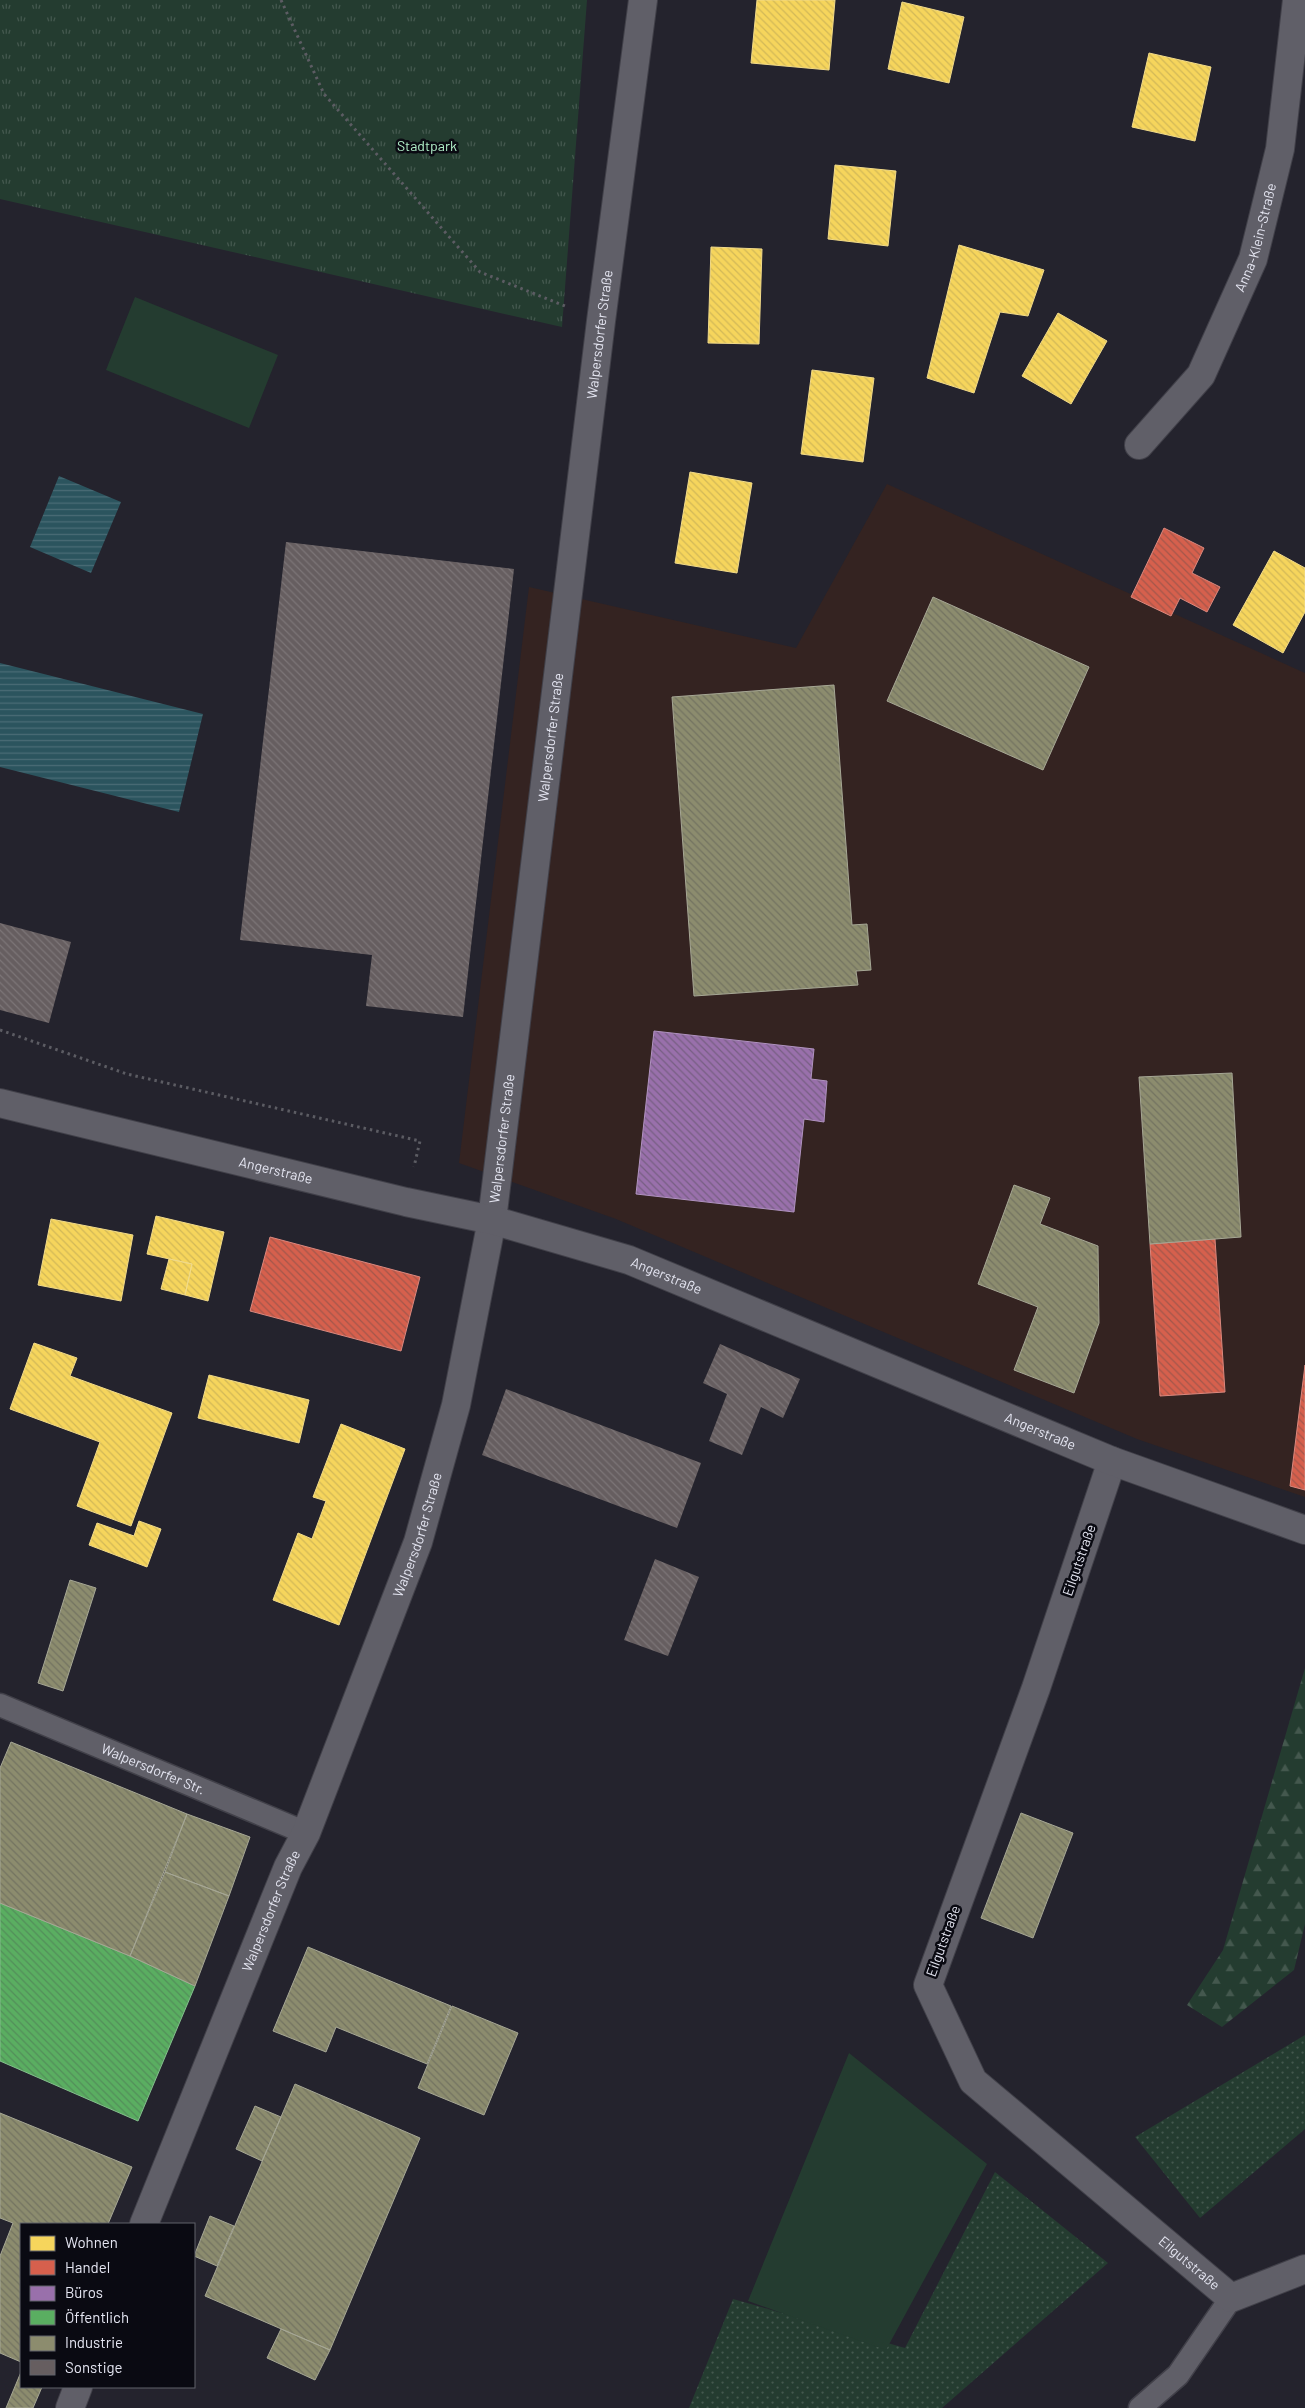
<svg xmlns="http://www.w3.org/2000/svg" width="1305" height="2408" font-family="Barlow,sans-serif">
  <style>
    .commercial { fill: #342321 }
    .grass { fill: url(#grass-dots) }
    .forest { fill: url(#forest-firs) }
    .park { fill: url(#park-tufts) }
    .garden { fill: #243c30 }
    .water { fill: url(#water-rules) }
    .homes { fill: url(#homes-back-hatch); stroke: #f1da89 }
    .shops { fill: url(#shops-back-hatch); stroke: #da887e }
    .offices { fill: url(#offices-back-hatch); stroke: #b093c0 }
    .public { fill: url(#public-back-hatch); stroke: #83be8c }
    .industry { fill: url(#industry-back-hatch); stroke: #a6a795 }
    .building { fill: url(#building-back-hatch) }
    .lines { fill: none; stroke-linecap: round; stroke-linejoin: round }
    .lane-casing { stroke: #414049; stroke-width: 25 }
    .street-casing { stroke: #414049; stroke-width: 30 }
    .secondary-casing { stroke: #414049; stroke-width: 30 }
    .path { stroke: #5c5c63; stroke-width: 3; stroke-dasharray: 2.5 4; stroke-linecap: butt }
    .lane { stroke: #605f68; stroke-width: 22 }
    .street { stroke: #605f68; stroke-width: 28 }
    .secondary { stroke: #605f68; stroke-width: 28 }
    .labels { text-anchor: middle; stroke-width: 5; stroke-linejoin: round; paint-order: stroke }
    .park-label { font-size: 14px; fill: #b2f1ca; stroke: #0a0a12 }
    .street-label { font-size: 14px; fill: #e4e5f1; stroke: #0a0a12 }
  </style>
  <defs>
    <pattern id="grass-dots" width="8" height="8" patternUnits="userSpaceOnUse" patternTransform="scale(1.25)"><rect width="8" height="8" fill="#243c30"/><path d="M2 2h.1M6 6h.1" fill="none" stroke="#44584e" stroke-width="1.8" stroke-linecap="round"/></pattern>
    <pattern id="forest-firs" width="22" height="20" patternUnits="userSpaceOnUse" patternTransform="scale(1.25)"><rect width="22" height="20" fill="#243c30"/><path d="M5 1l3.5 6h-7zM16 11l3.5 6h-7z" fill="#44584e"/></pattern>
    <pattern id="park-tufts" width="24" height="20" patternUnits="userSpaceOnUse" patternTransform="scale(1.25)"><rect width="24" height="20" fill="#243c30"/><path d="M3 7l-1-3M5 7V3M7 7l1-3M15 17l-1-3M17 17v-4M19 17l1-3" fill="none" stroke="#44584e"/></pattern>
    <pattern id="water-rules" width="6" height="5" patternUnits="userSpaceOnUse" patternTransform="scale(1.25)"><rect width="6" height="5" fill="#2b545e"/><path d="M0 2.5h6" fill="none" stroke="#4a6c76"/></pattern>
    <pattern id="homes-back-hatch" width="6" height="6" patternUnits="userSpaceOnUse" patternTransform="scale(1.25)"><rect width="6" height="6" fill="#f6d55c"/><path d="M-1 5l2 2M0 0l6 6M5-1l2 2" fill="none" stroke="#d2b858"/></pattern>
    <pattern id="shops-back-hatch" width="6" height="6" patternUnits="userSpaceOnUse" patternTransform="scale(1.25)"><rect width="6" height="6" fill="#d6604d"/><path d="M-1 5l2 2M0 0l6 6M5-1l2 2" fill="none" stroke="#a3574b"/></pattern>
    <pattern id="offices-back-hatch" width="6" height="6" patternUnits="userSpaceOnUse" patternTransform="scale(1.25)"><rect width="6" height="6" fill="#9970ab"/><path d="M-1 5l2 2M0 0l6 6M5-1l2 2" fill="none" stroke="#775f83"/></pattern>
    <pattern id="public-back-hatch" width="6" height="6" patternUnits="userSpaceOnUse" patternTransform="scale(1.25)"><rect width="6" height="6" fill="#5aae61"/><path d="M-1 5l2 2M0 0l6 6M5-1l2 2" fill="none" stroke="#538e5a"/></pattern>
    <pattern id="industry-back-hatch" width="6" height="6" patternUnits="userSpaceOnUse" patternTransform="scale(1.25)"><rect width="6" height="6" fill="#8c8c6e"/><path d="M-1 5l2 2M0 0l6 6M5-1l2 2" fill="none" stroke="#737361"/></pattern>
    <pattern id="building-back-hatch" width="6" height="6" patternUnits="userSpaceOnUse" patternTransform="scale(1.25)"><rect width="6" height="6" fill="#665e60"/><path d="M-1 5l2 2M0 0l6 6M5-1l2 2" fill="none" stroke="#7c7577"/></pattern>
  </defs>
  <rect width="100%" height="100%" fill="#24232d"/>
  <!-- commercial -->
  <path class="commercial" d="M887,484L1305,673V1497L1137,1439L616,1219L459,1163L529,587L796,648Z"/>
  <!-- grass -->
  <path class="grass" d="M1305,2035V2129L1200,2218L1135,2137Z
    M995,2172L1108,2263L942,2408H689L733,2299L905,2348Z"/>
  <!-- forest -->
  <path class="forest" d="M1305,1668V1924L1294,1970L1222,2027L1187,2005L1223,1950Z"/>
  <!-- park -->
  <path class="park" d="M0,0H587L562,327L0,199Z"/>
  <!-- garden -->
  <path class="garden" d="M135,297L278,355L249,428L106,370Z
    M849,2053L987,2164L886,2350L748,2301Z"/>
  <!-- water -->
  <path class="water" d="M59,476L121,502L91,573L30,547Z
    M0,663L203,714L179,812L0,767Z"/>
  <!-- homes -->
  <path class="homes" d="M757,0H835L829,70L751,63Z
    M902,2L964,17L949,83L888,69Z
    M1149,53L1211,67L1195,141L1132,127Z
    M835,165L896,171L888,246L828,239Z
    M959,245L1044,270L1028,316L1000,312L974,393L927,378Z
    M711,247L762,249L759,344L708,343Z
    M1058,313L1107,341L1071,404L1022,376Z
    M812,370L874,378L863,462L801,454Z
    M690,472L752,483L737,573L675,563Z
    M1274,551L1305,568V612L1283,653L1233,625Z
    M156,1216L224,1232L208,1301L185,1295L192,1264L147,1254Z
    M51,1219L133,1235L121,1301L38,1285Z
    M169,1259L192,1264L185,1295L161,1289Z
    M34,1343L77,1358L70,1376L172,1413L131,1526L77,1506L100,1442L10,1409Z
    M209,1375L309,1400L299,1443L198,1418Z
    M341,1424L405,1449L339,1625L273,1600L298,1533L312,1539L326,1501L313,1497Z
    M139,1521L161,1529L147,1567L89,1545L97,1523L134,1536Z"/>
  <!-- shops -->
  <path class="shops" d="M1164,528L1204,548L1192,573L1220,587L1207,612L1180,598L1171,616L1131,597Z
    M270,1237L420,1277L401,1351L250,1311Z
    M1215,1239L1225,1392L1160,1396L1150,1244Z
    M1305,1365V1490L1290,1486Z"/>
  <!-- offices -->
  <path class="offices" d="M654,1031L814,1049L811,1079L827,1081L824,1122L804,1119L794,1212L636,1194Z"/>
  <!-- public -->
  <path class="public" d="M0,1903L130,1956L195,1986L138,2121L0,2061Z"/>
  <!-- industry -->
  <path class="industry" d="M933,597L1089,667L1043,770L887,701Z
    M834,685L852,925L867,924L871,970L856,971L858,985L694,996L672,697Z
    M1232,1073L1241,1237L1150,1244L1139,1077Z
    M1014,1185L1050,1198L1040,1224L1098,1246L1099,1323L1074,1393L1014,1370L1038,1307L978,1284Z
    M70,1580L96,1588L63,1691L38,1683Z
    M11,1742L187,1814L130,1956L0,1903V1768Z
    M1021,1813L1073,1833L1033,1938L981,1918Z
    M187,1814L250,1837L229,1896L165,1872Z
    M165,1872L229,1896L195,1986L130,1956Z
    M308,1947L451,2006L427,2064L336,2027L326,2052L273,2031Z
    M452,2006L518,2033L484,2115L418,2088Z
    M295,2084L420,2138L330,2350L205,2296Z
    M255,2106L281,2117L262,2161L236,2149Z
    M0,2113L132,2167L108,2224H21V2362L0,2353V2256L13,2223L0,2218Z
    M210,2216L234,2226L217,2266L194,2256Z
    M281,2329L330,2350L315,2380L267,2358Z
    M21,2372V2387H42L33,2408H6Z"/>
  <!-- building -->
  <path class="building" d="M286,542L514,569L463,1017L366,1006L372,955L240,940Z
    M0,923L71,942L49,1023L0,1010Z
    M720,1344L800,1379L783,1418L761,1407L742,1455L709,1441L727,1394L703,1383Z
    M506,1389L701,1463L677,1528L482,1455Z
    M655,1559L699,1577L668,1656L624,1640Z"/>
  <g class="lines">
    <defs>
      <g id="lane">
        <path id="s1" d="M0,1705L306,1833"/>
        <path d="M1140,2408L1178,2375L1231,2298"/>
      </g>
      <g id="street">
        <path id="s2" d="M1139,445L1201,375L1253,259L1280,149L1297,0"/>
        <path id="s3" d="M1112,1461L1036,1688L928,1985L973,2081L1231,2298L1305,2269"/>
        <path id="s4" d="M144,2224L288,1867L306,1833L418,1542L456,1405L492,1220L601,321L643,0"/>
        <path d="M70,2408L78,2387"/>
      </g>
      <g id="secondary">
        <path id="s5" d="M0,1103L406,1202L492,1220L629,1260L1112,1461L1305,1530"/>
      </g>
    </defs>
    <!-- lane casing -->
    <use href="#lane" class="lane-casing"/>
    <!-- street casing -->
    <use href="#street" class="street-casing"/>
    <!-- secondary casing -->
    <use href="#secondary" class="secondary-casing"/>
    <!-- path -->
    <path class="path" d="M281,0L324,94L480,272L565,306
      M0,1030L127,1074L420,1141L414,1167"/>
    <!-- lane -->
    <use href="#lane" class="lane"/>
    <!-- street -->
    <use href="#street" class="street"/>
    <!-- secondary -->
    <use href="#secondary" class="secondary"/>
  </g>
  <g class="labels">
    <!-- park labels -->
    <g class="park-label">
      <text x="427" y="151">Stadtpark</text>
    </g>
    <!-- street labels -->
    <g class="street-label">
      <text dy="5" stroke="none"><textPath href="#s2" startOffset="242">Anna-Klein-Straße</textPath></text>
      <text dy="5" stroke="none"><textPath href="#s4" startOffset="1958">Walpersdorfer Straße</textPath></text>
      <text dy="5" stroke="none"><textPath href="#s4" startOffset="1552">Walpersdorfer Straße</textPath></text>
      <text dy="5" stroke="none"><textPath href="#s4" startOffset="1148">Walpersdorfer Straße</textPath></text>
      <text dy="5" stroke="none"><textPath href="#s5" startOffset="284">Angerstraße</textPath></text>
      <text dy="5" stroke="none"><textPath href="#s5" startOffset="689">Angerstraße</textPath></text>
      <text dy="5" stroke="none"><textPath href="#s5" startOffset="1094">Angerstraße</textPath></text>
      <text dy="5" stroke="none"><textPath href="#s4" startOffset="742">Walpersdorfer Straße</textPath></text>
      <text transform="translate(1079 1560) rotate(-71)" y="5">Eilgutstraße</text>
      <text dy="5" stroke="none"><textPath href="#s1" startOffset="166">Walpersdorfer Str.</textPath></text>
      <text dy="5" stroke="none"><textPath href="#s4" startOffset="338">Walpersdorfer Straße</textPath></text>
      <text transform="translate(943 1941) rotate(-70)" y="5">Eilgutstraße</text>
      <text dy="5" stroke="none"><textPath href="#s3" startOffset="944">Eilgutstraße</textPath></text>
    </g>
  </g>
  <!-- legend -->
  <rect x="20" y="2223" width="175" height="165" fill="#0a0a12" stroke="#61626b"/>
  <rect x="30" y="2236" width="25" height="15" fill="#f6d55c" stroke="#61626b"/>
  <text x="65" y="2248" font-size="15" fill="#e4e5f1">Wohnen</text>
  <rect x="30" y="2260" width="25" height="15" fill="#d6604d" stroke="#61626b"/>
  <text x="65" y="2273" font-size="15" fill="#e4e5f1">Handel</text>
  <rect x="30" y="2286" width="25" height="15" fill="#9970ab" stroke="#61626b"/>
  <text x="65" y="2298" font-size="15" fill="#e4e5f1">Büros</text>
  <rect x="30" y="2310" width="25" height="15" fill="#5aae61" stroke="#61626b"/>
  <text x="65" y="2323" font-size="15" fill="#e4e5f1">Öffentlich</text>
  <rect x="30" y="2336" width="25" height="15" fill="#8c8c6e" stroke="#61626b"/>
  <text x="65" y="2348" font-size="15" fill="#e4e5f1">Industrie</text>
  <rect x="30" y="2360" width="25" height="15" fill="#665e60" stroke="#61626b"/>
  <text x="65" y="2373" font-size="15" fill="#e4e5f1">Sonstige</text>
</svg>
